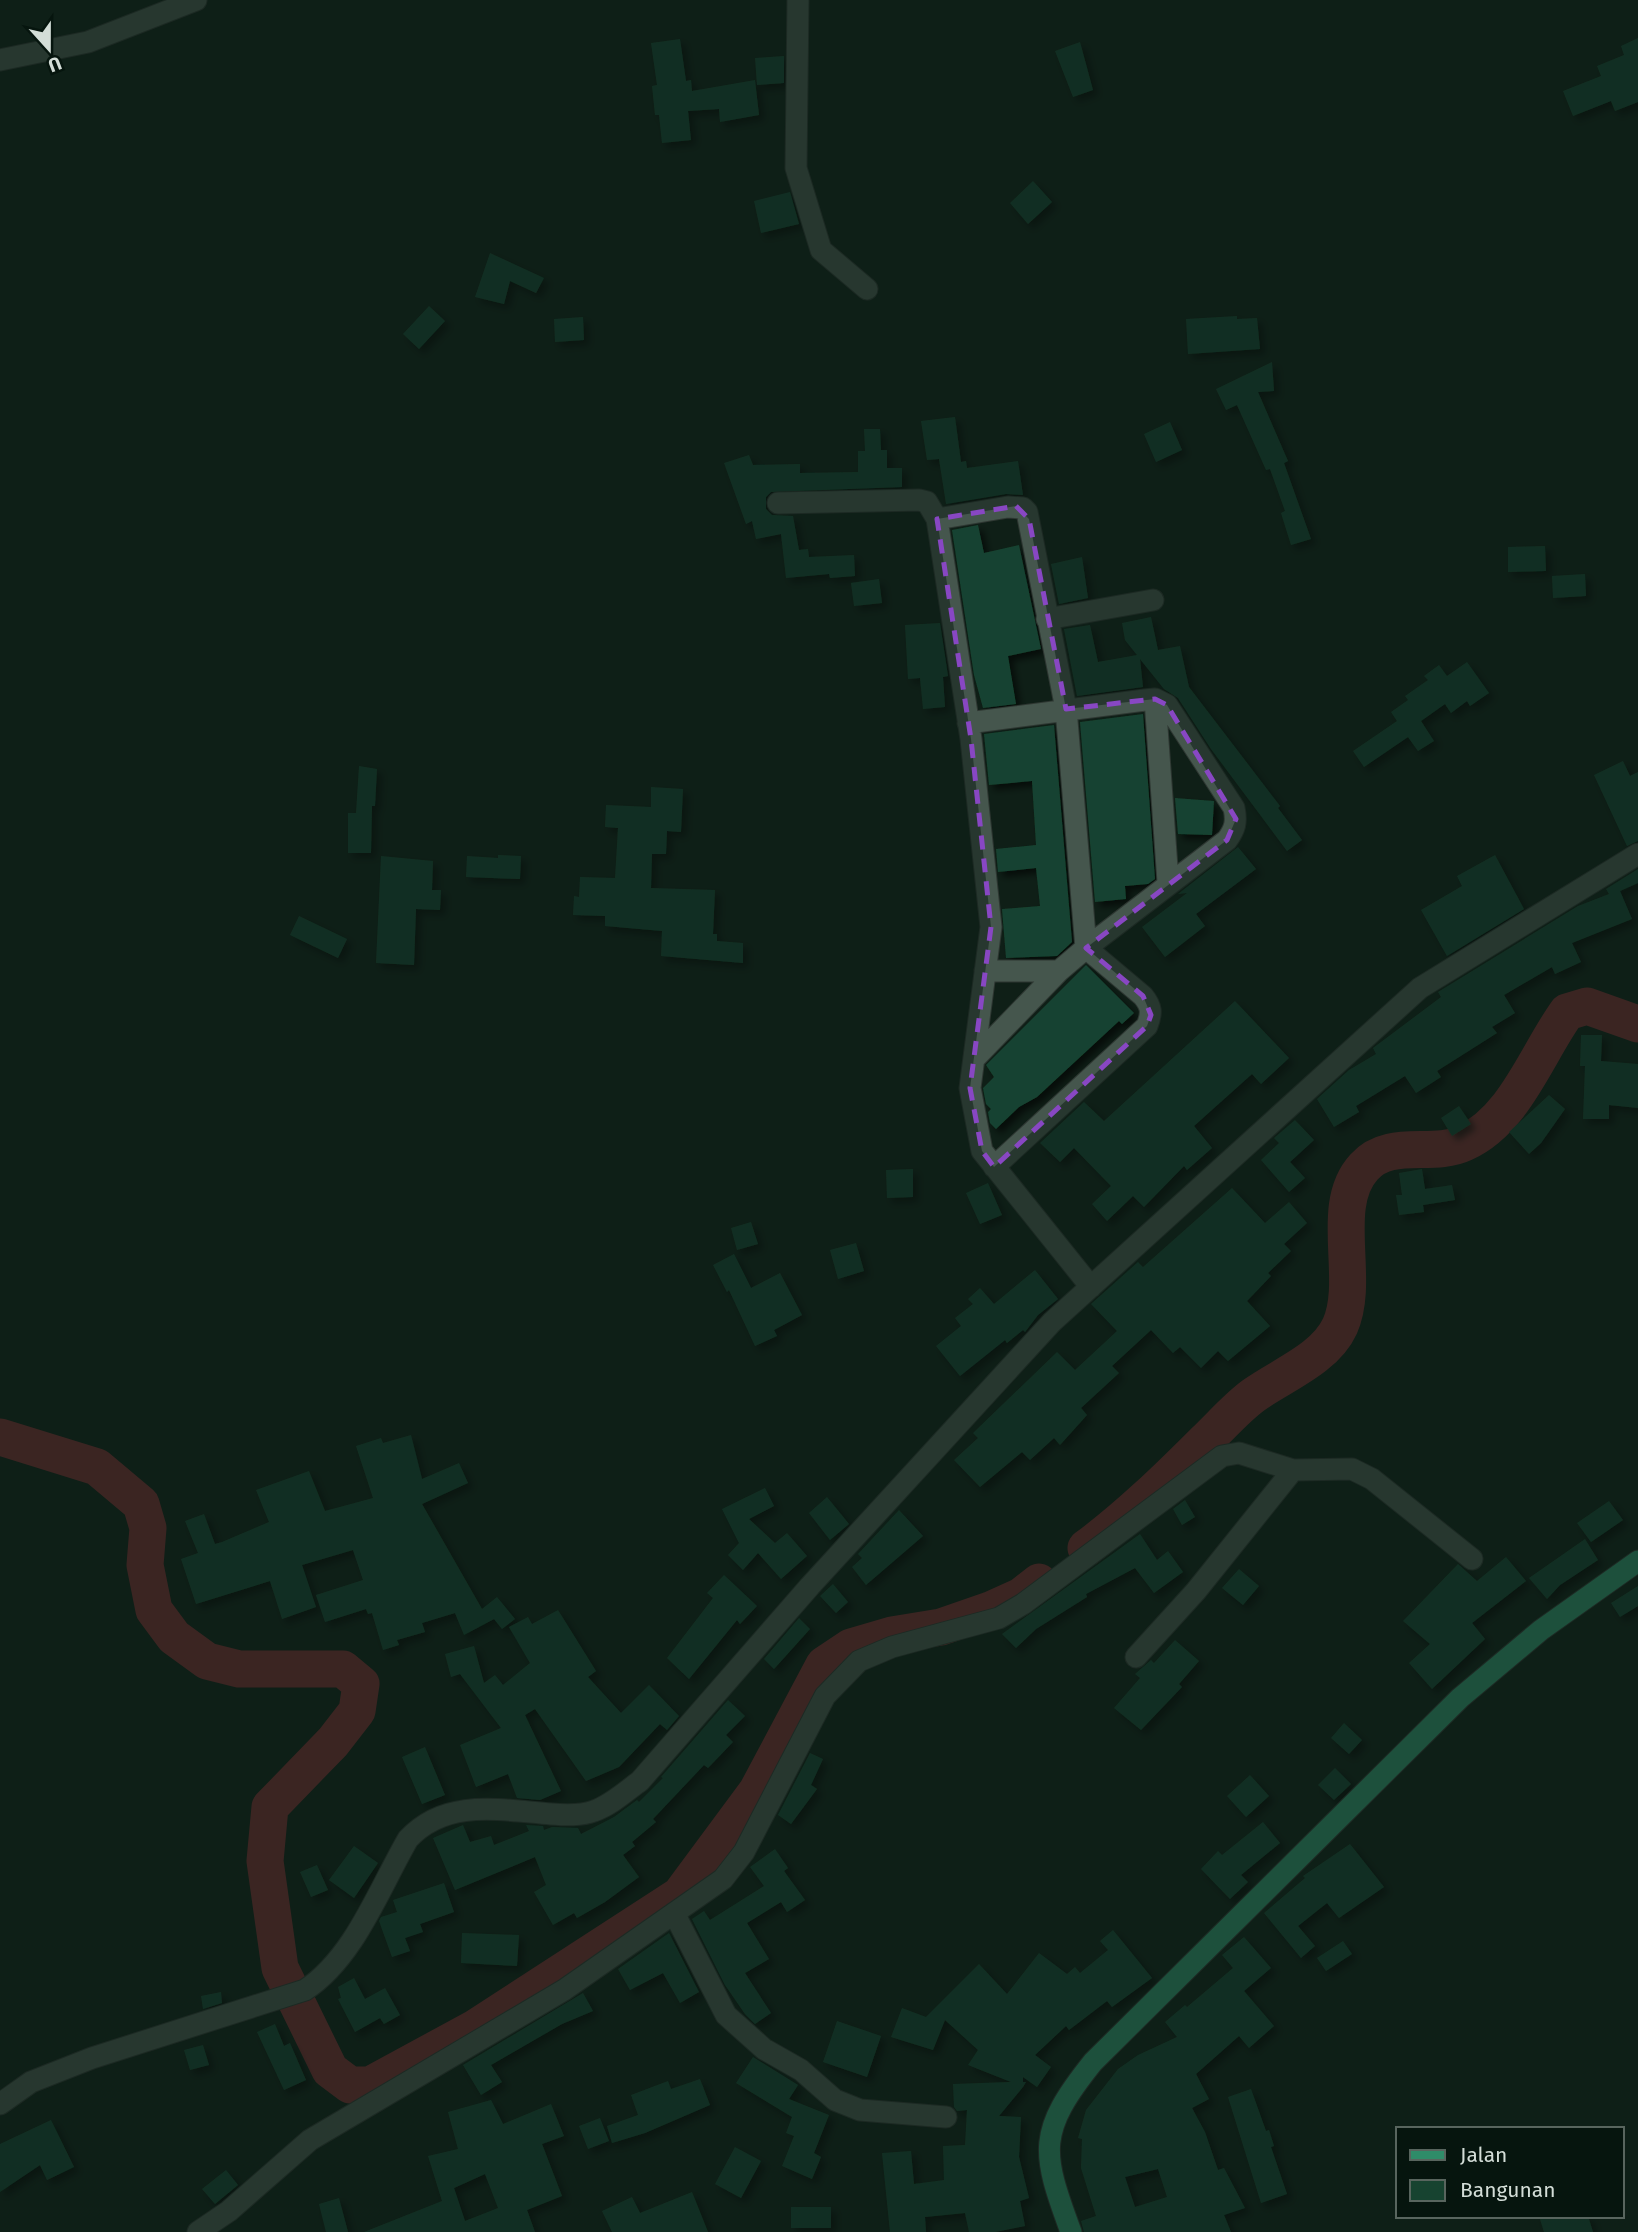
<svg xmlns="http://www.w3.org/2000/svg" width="1638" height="2232" font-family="'Fira Sans',sans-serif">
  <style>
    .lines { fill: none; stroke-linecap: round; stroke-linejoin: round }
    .river { stroke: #722d30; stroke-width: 37 }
    .building { fill: #174330; fill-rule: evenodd; filter: url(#shadow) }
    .minor-casing { stroke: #2e3732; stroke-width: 23 }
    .major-casing { stroke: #2e3732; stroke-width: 23 }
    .minor { stroke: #45564d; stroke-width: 21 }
    .major { stroke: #2f8c69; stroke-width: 21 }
    .marked { fill: none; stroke: #8847c3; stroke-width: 5; stroke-dasharray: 14 9; stroke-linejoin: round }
  </style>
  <defs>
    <filter id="shadow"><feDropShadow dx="5" dy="5" stdDeviation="3.5" flood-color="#0009"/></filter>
  </defs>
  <rect width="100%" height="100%" fill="#0f1f17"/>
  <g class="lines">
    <!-- river -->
    <path class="river" d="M0,1437L97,1467L141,1504L148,1528L145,1565L154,1610L174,1637L207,1661L239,1669H343L361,1684L357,1711L333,1742L270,1807L265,1861L280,1968L330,2070L350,2085H370L475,2028L680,1895L757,1791L824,1665L851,1647L892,1635L941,1627L990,1610L1021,1596L1039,1582
      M1086,1548C1128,1517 1167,1479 1204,1442C1220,1427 1236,1408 1254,1395C1282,1375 1325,1359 1340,1326C1361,1279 1328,1206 1364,1167C1390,1138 1432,1158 1464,1143C1515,1120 1536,1055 1567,1012L1587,1006L1638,1024"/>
  </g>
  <!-- building -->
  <path class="building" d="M1638,38V102L1615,111L1611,101L1573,116L1563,91L1601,76L1597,66L1624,55L1621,46Z
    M680,39L686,81L691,80L692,91L755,80L759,115L720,122L719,109L688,111L691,140L662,143L659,115H655L652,86L657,85L651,43Z
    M1080,42L1093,90L1073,97L1055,51Z
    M784,56V83L757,85L755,58Z
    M1033,181L1052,202L1028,224L1010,203Z
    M790,192L799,224L761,233L754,201Z
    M490,253L544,278L536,293L510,281L504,304L475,297Z
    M429,306L445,321L419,349L403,334Z
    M1237,316V319L1257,318L1260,349L1188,354L1186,319Z
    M583,317L584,340L555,342L554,319Z
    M1272,362L1274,391L1258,392L1288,461L1284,463L1311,539L1291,545L1281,513L1285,511L1270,469L1266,470L1237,405L1226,410L1216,389Z
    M955,417L961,462L966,461L967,468L1018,461L1023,495L1006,494L946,504L939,459L927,460L921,421Z
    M1170,422L1182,450L1156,462L1144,434Z
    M864,429H880L881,450H887V468H902V487L771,492L766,497V509L772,515L793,516L799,550L808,549L809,557L854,555L855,576L830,578L829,574L786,578L781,534L756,539L752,521L746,524L724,463L749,455L753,465L800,464V473L858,472V451H865Z
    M978,525L984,553L1019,545L1041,649L1008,656L1016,704L983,708L974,675L952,530Z
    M1545,546L1546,571L1508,572V547Z
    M1082,557L1088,598L1059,604L1051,564Z
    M1585,574L1586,596L1553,598L1552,576Z
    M879,579L882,603L854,606L851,583Z
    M1151,617L1158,650L1180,646L1189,687L1280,806L1278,808L1302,840L1287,851L1211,749L1178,698L1164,689L1140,659L1143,687L1077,696L1064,629L1090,625L1098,662L1137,655L1125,640L1122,623Z
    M940,623L948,676L943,677L945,707L923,709L920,678L908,679L905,625Z
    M1467,662L1489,693L1470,706L1467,701L1451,713L1445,704L1421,721L1434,741L1418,751L1408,737L1364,767L1353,751L1397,721L1391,712L1408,700L1405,696L1428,680L1424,676L1439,665L1447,676Z
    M1143,714L1155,879L1148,884L1125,886L1126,899L1095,902L1080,722Z
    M1054,725L1072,942L1057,956L1006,958L1002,909L1040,906L1036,868L998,872L996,849L1036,845L1032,781L989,785L984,734Z
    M1623,761L1630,776L1638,772V841L1627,846L1594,775Z
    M359,766L377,769L375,806H372L371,853H348V813H356Z
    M651,787L683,789L681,832L667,831L666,854H652L651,888L715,890L713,934H717V941L743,943V963L661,956L662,931L605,926V916L573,915L574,896L579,897L580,877L615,878L618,828L605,827L606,805L651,807Z
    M1175,798L1214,801L1212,835L1178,834Z
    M1238,847L1256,869L1196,914L1205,926L1165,957L1142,927L1187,893L1178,894Z
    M498,855L521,856L520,879L466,877L467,856L498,858Z
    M1495,855L1524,909L1447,956L1421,910L1462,886L1457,876Z
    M381,856L433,861L432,890H441L440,910L416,909L414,965L376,963Z
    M1638,869V883L1620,891L1632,919L1572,943L1581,962L1555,974L1552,967L1504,995L1515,1013L1492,1027L1497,1033L1437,1071L1441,1077L1416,1093L1405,1076L1356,1106L1359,1112L1334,1127L1317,1099L1349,1070L1376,1054L1373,1048L1441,997L1438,992L1578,906L1609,894L1606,889Z
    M299,916L347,939L338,958L290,935Z
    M1086,965L1134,1013L1122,1024L1119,1021L1037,1097L1019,1107L996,1129L990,1123L988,1112L991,1109L986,1104L983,1088L994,1077L986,1065Z
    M1235,1001L1289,1058L1261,1084L1252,1074L1194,1126L1212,1148L1187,1170L1184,1166L1144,1207L1133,1196L1107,1221L1092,1204L1111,1186L1074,1148L1060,1162L1040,1143L1084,1102L1104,1121Z
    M1581,1035H1602L1601,1061L1638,1064V1108L1609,1105V1119H1583L1585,1066H1580Z
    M1549,1095L1565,1109L1541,1143L1529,1154L1509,1132Z
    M1459,1106L1471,1124L1452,1136L1441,1118Z
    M1295,1120L1314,1140L1290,1162L1305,1178L1289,1192L1261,1160L1279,1143L1274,1138Z
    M913,1169V1197L887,1198L886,1170Z
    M1422,1169L1425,1189L1452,1185L1455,1200L1423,1205L1424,1212L1399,1215L1396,1195H1402L1399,1173Z
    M988,1183L1002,1215L980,1224L966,1193Z
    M1232,1188L1265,1223L1289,1202L1307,1223L1284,1244L1291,1251L1268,1273L1271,1276L1247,1301L1270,1326L1228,1361L1218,1351L1201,1368L1180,1347L1173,1353L1151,1330L1112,1366L1119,1373L1081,1408L1087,1415L1060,1445L1054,1438L1030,1460L1022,1452L980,1487L954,1460L978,1438L973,1433L1057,1352L1075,1370L1117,1331L1091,1304L1138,1262L1143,1267Z
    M751,1222L758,1244L737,1250L731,1228Z
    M856,1243L864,1271L838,1279L830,1250Z
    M734,1254L751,1288L780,1273L802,1315L774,1330L777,1336L755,1346L729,1290L727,1292L713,1265Z
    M1035,1270L1058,1299L1038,1315L1025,1332L1023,1330L1007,1343L1005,1340L960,1376L936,1346L961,1326L955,1318L973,1304L968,1299L980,1288L994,1304Z
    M411,1435L422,1479L459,1463L468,1483L422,1504L482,1609L497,1597L515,1619L502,1629L494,1619L464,1635L455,1613L422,1623L425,1632L397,1640L399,1645L383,1650L372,1613L368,1614L366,1609L325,1622L316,1595L363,1580L353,1550L302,1565L316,1607L282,1619L270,1581L196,1604L181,1559L198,1553L185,1521L204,1514L215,1544L222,1542L269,1522L256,1490L309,1471L325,1511L373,1498L356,1446L381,1438L383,1443Z
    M765,1488L774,1506L749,1519L775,1543L787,1533L807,1556L781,1579L758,1553L743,1570L728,1555L739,1543L722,1509Z
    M827,1497L849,1524L830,1540L809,1513Z
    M1185,1500L1195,1517L1182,1525L1173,1509Z
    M1609,1501L1623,1520L1591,1542L1577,1523Z
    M899,1510L923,1536L866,1585L852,1567L862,1558L858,1554Z
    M1140,1534L1157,1560L1168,1551L1183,1572L1154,1593L1135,1568L1086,1594L1087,1597L1036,1629L1016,1648L1002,1634Z
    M1585,1539L1598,1560L1560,1585L1547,1599L1529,1578Z
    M1506,1557L1526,1581L1472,1623L1485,1639L1432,1689L1409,1663L1430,1644L1403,1621L1458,1564L1477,1581Z
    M1239,1569L1259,1586L1243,1605L1222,1588Z
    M724,1575L757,1606L740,1624L737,1620L689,1679L667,1658L713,1598L707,1593Z
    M833,1584L848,1602L836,1613L820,1596Z
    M1638,1586V1606L1620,1617L1611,1603Z
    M558,1610L596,1671L588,1677L621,1713L649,1685L679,1716L667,1730L660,1724L619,1767L586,1781L535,1709L525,1715L561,1791L540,1800L517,1798L508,1774L476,1787L460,1745L501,1728L460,1674L451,1677L445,1654L474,1646L484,1683L495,1675L503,1685L530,1663L509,1627L528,1617L532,1624Z
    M799,1618L810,1629L774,1669L764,1659Z
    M1175,1640L1199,1661L1179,1684L1182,1687L1141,1730L1114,1708L1140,1678L1135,1674L1151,1660L1154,1663Z
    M728,1700L745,1716L726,1735L733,1742L708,1768L704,1765L653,1819L656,1822L632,1842L635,1846L623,1855L639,1877L605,1902L577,1918L574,1913L553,1925L534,1892L546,1885L535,1857L455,1890L433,1838L463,1825L470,1842L491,1836L494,1845L529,1831L526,1825L543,1826L544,1830L552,1827L578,1828L581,1834L614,1817L637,1800L639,1802L663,1778L661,1777Z
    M1344,1723L1362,1740L1349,1754L1331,1738Z
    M425,1747L445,1795L422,1804L402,1757Z
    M810,1753L823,1759L811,1785L817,1789L791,1824L778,1815Z
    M1335,1768L1351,1784L1334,1800L1318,1785Z
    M1250,1775L1269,1796L1246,1817L1227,1796Z
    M1263,1822L1280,1843L1241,1875L1248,1882L1230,1899L1201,1869L1218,1851L1222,1855Z
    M1350,1844L1384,1887L1339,1918L1327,1903L1298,1926L1315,1946L1301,1958L1264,1913L1305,1878L1303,1876Z
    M354,1846L378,1863L354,1898L329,1880Z
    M775,1849L788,1868L784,1871L805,1900L787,1912L781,1902L747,1923L769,1959L745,1973L771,2013L755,2024L745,2014L725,1985L692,1919L704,1911L710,1920L764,1886L750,1867Z
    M317,1865L328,1890L311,1897L300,1872Z
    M444,1883L454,1912L420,1924L423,1932L405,1938L410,1951L392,1957L379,1921L381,1917L397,1912L393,1900Z
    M1113,1930L1152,1978L1112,2007L1107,2001L1069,2030L1066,2026L1035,2055L1051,2067L1037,2087L1023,2077V2082H1026L1023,2087L999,2116L1021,2117L1019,2157L1029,2198L1020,2201L1025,2226L995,2232H969L965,2213L925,2217L926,2232H890L882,2153L911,2151L914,2184L944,2180L943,2146L965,2145L967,2110L957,2111L954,2107L953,2084L1011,2082L968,2065L978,2050L945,2020L933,2050L891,2037L902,2008L926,2017L979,1964L1007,1994L1039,1953L1067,1974L1075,1967L1080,1973L1108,1950L1100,1941Z
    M462,1933L519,1935L517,1966L461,1963Z
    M669,1933L699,1992L680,2003L663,1973L630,1990L618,1969Z
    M1244,1937L1271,1968L1244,1991L1274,2026L1249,2048L1239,2036L1196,2074L1209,2099L1192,2108L1205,2132L1218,2170L1224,2168L1245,2208L1224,2215L1231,2232H1084L1081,2221L1096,2216L1081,2168L1082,2139L1078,2138L1086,2110L1118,2069L1138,2055L1177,2037L1165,2022L1185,2005L1187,2007L1233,1968L1222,1955ZM1158,2169L1167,2197L1135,2207L1125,2177Z
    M1343,1941L1352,1954L1326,1971L1317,1958Z
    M354,1978L365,1999L385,1988L400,2015L384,2024L380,2018L355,2032L338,1999L341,1998L338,1987Z
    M221,1992L222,2003L203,2009L201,1996Z
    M583,1993L593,2011L562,2024L491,2065L502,2082L481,2095L463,2065Z
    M837,2021L881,2036L867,2077L823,2062Z
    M275,2024L284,2046L290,2043L306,2080L284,2090L257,2032Z
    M203,2045L209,2065L190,2070L184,2050Z
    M753,2057L798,2085L789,2099L829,2115L814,2153L821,2157L812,2179L782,2166L794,2136L786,2133L792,2117L736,2083Z
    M700,2079L710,2105L645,2133L612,2143L607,2126L638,2115L631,2095L668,2081L671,2089Z
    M1251,2089L1266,2131L1269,2130L1274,2146L1271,2147L1287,2194L1261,2203L1228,2097Z
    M491,2100L503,2124L551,2104L564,2136L542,2144L562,2196L527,2210L535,2232H364L442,2201L428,2156L458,2149L448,2112ZM485,2174L498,2208L465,2221L454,2188Z
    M600,2118L609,2141L588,2149L579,2126Z
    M51,2120L74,2167L47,2180L40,2165L0,2192V2144Z
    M735,2147L761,2161L741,2198L715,2184Z
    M226,2170L238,2185L215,2204L202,2189Z
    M692,2192L708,2232H612L602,2211L632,2197L640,2213Z
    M339,2198L348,2232H326L319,2204Z
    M791,2207H831V2228H791Z
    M1539,2216H1588L1593,2232H1544Z"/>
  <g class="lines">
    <defs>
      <path id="minor" d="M798,0L796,168L821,250L867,289
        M0,60L88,42L196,0
        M778,503L919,500L927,502L937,519L971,739L991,927L970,1088L982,1151L1091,1287
        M937,519L1008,507L1023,508L1027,512L1066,709L1086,948L1059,971L974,1059
        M1047,619L1153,600
        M1155,699L1168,882
        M968,723L1145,700L1155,699L1167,705L1234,808C1237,822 1235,829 1227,840L1086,948L1143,996C1152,1007 1152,1013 1147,1026L994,1167
        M985,971H1059
        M1136,1657L1196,1591L1293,1470
        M674,1913L726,2015L764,2049L801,2070L835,2100L860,2110L946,2117
        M0,2104L31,2082L92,2058L305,1990C354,1958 379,1889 408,1839C446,1798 500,1810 551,1814C565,1815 581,1816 594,1811C611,1805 625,1792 640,1781L810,1586L1052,1322L1420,988L1638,854
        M198,2232L229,2211L310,2140L564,1990L723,1879L744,1852L825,1696L859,1661L892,1647L999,1618L1023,1604L1222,1456L1239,1453L1293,1470L1352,1469L1372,1479L1472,1559"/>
      <path id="major" d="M1071,2232C1041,2151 1037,2132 1093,2062L1460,1698L1541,1630L1638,1561"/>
    </defs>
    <!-- minor casing -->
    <use href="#minor" class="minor-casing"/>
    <!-- major casing -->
    <use href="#major" class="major-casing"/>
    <!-- minor -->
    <use href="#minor" class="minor"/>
    <!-- major -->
    <use href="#major" class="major"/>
  </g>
  <!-- marked area -->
  <path d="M0 0H1638V2232H0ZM1016,506L1029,519L1066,709L1155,699L1167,705L1236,819L1227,840L1086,948L1143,996L1151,1015L1147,1026L994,1167L982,1151L970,1088L991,927L971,739L937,519Z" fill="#0f1f17" fill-opacity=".55" fill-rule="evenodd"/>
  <path class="marked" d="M1016,506L1029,519L1066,709L1155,699L1167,705L1236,819L1227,840L1086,948L1143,996L1151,1015L1147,1026L994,1167L982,1151L970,1088L991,927L971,739L937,519Z"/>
  <!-- legend -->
  <rect x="1396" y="2127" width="228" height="91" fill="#06150e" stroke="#58655e" stroke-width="2"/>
  <rect x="1410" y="2150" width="35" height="10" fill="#2f8c69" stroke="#58655e" stroke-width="2"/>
  <text x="1460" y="2162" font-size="21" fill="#d3ddd7">Jalan</text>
  <rect x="1410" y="2180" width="35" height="21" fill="#174330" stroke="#58655e" stroke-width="2"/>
  <text x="1460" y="2197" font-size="21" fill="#d3ddd7">Bangunan</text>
  <!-- north arrow -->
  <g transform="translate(49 49) rotate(159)" stroke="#06150e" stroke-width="5" paint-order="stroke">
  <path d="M0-5L12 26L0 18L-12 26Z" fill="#d3ddd7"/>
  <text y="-10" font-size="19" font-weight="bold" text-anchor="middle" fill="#d3ddd7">U</text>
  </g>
</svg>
